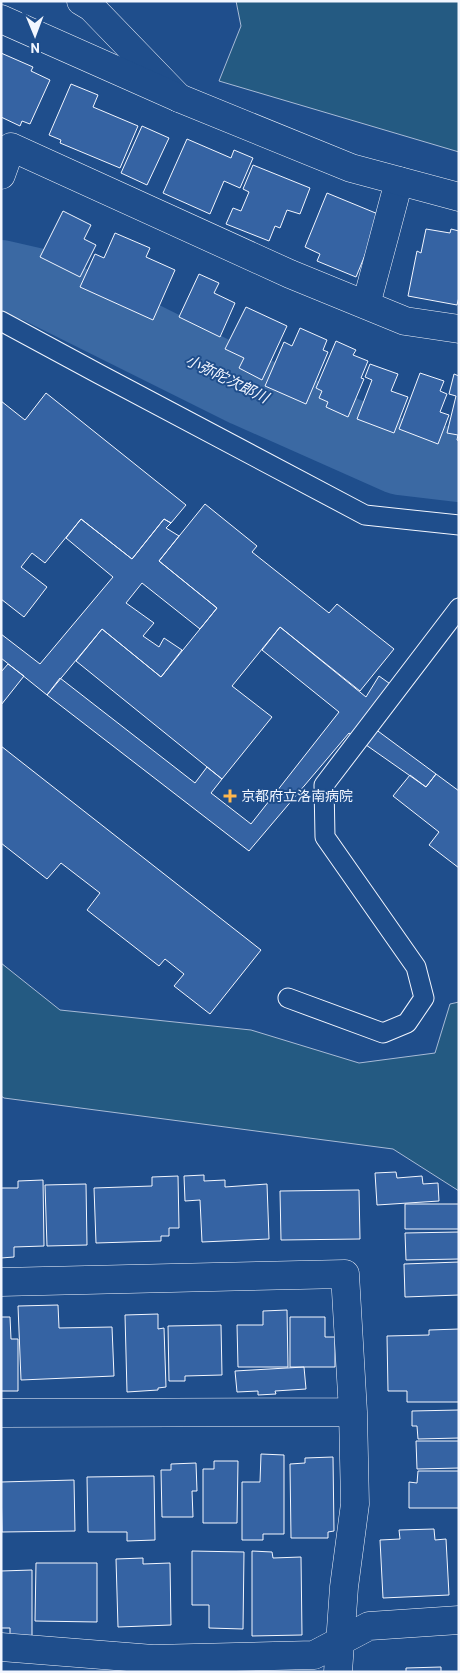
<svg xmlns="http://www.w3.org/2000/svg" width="460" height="1673" font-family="Barlow,'Noto Sans JP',sans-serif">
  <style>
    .green { fill: #245a82; stroke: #a8bbd7 }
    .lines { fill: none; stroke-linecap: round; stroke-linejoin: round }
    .river { stroke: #3b69a3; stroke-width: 74 }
    .building { fill: #3563a3; stroke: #f2f6ff }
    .service-casing { stroke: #f2f6ff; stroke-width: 21 }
    .minor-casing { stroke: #f2f6ff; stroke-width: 29 }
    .tertiary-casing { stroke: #f2f6ff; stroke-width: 29 }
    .service { stroke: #1f4e8c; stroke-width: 19 }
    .minor { stroke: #1f4e8c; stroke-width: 28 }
    .tertiary { stroke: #1f4e8c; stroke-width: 28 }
    .poi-dot { fill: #ffb74d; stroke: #1f4e8c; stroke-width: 2 }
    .labels { text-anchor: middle; stroke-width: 4; stroke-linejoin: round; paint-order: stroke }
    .poi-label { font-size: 14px; fill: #f2f6ff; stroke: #1f4e8c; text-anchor: start }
    .water-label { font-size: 15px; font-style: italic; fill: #f2f6ff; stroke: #1f4e8c }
  </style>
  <rect width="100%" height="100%" fill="#1f4e8c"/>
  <!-- green -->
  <path class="green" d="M236,1H459V152L219,81L241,26Z
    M1,963L60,1010L251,1030L359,1063L435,1053L450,1004L459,1002V1191L393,1149L4,1098L1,1096Z"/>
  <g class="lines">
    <!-- river -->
    <path class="river" d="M1,277L36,285L247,390L400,458L459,465"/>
  </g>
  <!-- building -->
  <path class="building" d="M1,53L33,67L31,71L50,80L30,124L22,121L20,126L1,117Z
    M71,84L98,95L93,107L138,126L120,168L60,143L61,140L49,135Z
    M142,126L169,138L147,185L121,173Z
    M187,139L231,158L234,150L253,158L240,188L224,181L210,214L163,193Z
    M253,165L310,188L300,214L287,210L280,228L275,226L269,241L226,224L233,208L241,211L249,192L243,189Z
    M327,193L378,214L379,221L356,277L317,261L320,254L305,247Z
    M63,211L91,225L84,239L96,245L80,277L40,257Z
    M426,229L450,233L451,229L459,231V297L457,305L408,296L417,251L421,253Z
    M115,233L150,248L146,257L175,270L153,320L80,287L95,254L104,258Z
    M199,274L219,283L214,293L235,303L220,337L179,317Z
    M246,307L287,326L262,380L239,368L244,358L225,349Z
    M300,328L327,340L323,350L328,352L306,404L265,386L284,342L292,346Z
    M336,341L356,350L353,355L368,361L361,378L364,379L348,417L326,407L328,402L319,398L322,391L316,388Z
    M370,364L398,374L391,391L408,397L394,433L357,419L372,380L365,377Z
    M420,373L444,381L440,391L447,394L440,412L449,415L438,444L399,429Z
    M454,374L459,376V441L457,440L458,435L447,433L456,396L449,394Z
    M46,393L186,505L171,523L164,519L132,559L81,519L45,563L32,553L21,567L47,587L24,617L1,599V401L25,420Z
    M205,504L257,546L252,552L329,613L337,604L394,649L360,691L280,627L232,686L272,717L222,779L76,661L102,629L161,677L217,608L159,561Z
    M81,519L132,559L164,519L171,523L166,528L179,536L159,561L217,608L200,629L142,583L126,603L154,623L143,636L159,647L164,638L182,650L161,677L102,629L47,695L1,658V634L40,664L113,577L66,538Z
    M280,627L366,697L379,676L393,686L367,723L436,774L426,787L349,733L249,851L47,695L60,678L195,783L207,767L222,779L211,793L251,824L339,712L262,650Z
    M8,664L24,676L1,705V672Z
    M1,746L261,950L210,1014L174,986L184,974L165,959L159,966L87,910L100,893L61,863L47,879L1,843Z
    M436,774L459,791V868L429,845L439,832L393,796L410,775L426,787Z
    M396,1172L397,1178L422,1176L423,1184L438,1183L439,1201L377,1205L375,1173Z
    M204,1175V1181L225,1180V1187L267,1184L269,1239L202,1242L200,1200L185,1201L184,1176Z
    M178,1176L179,1228H169V1236H161V1241L96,1243L94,1188L152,1186V1177Z
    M43,1180L44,1246L14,1247V1257L1,1258V1188H18V1181Z
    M86,1184L87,1245L47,1246L45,1185Z
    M359,1190L360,1239L281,1240L280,1191Z
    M405,1204H459V1229H405Z
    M459,1232V1259L406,1260L405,1233Z
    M459,1262V1295L405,1297L404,1264Z
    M58,1305L59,1328L112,1327L114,1376L21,1380L18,1306Z
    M287,1310L288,1367H238L237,1325H263V1311Z
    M158,1314V1329L164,1328L166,1387L158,1388V1390L127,1392L125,1315Z
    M1,1317H10L11,1339H18V1391H1Z
    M290,1317H325V1337H335V1367H290Z
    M221,1325L222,1375L185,1376V1381H169L168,1326Z
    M459,1329V1402H407V1391H388L387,1336L429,1335V1330Z
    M304,1367L306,1389L275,1391L276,1394L258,1395V1391L237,1392L235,1371Z
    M459,1410V1438L418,1439L417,1426H412V1411Z
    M416,1441H459V1468L417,1469Z
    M261,1454L284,1455V1534H263V1540H242V1482H260Z
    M333,1457L334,1531L328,1532V1538H291L290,1464L305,1463V1458Z
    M214,1461H238L237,1523H203V1469H214Z
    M196,1463L197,1491H192L193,1517H162L161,1470H171V1464Z
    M418,1471H459V1508H409V1482L417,1483Z
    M154,1476L155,1540L127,1541V1532H88L87,1477Z
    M74,1480L75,1531L2,1532L1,1482Z
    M434,1529L435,1540L446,1539L449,1595L383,1598L380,1540L400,1539L399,1530Z
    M192,1551L244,1552L243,1629L209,1628V1605H192Z
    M252,1551L272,1552L273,1558L301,1557L302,1635L252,1636Z
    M143,1558V1564L170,1563L171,1625L118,1627L116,1559Z
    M36,1563H97V1622L35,1621Z
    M32,1570V1637H10V1628H1V1571Z
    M441,1667V1672H406V1668Z"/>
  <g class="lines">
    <defs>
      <path id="service" d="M1,321L99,374L365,515L459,525
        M288,998L383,1033L407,1023L424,998L416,967L325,837L324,785L459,608"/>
      <path id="minor" d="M81,1L91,7L179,98
        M1,175L11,147L290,274L405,321L459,329
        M366,305L399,181
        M1,1282L345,1274L353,1412L355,1504L344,1587L338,1672
        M1,1413L353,1412
        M1,1647L153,1659L314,1655L369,1626L459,1620"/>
      <path id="tertiary" d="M1,19L179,98L351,168L459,197"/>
    </defs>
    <!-- service casing -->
    <use href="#service" class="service-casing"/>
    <!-- minor casing -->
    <use href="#minor" class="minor-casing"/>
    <!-- tertiary casing -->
    <use href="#tertiary" class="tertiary-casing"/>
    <!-- service -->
    <use href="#service" class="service"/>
    <!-- minor -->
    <use href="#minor" class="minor"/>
    <!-- tertiary -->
    <use href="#tertiary" class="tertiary"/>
  </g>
  <!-- markers -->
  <path class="poi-dot" d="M227.5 788.5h5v5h5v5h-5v5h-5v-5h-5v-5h5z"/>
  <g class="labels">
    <!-- poi labels -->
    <g class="poi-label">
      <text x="241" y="801">京都府立洛南病院</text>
    </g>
    <!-- water labels -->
    <g class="water-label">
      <text transform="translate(227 379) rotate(26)" y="5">小弥陀次郎川</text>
    </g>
  </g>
  <!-- border -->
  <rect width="460" height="1673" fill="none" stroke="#f2f6ff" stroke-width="5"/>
  <!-- north arrow -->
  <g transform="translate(35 35) rotate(179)" stroke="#1f4e8c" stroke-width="4" paint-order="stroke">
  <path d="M0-4L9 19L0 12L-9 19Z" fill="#f2f6ff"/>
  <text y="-8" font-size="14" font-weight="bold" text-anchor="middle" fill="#f2f6ff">N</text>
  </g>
</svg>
